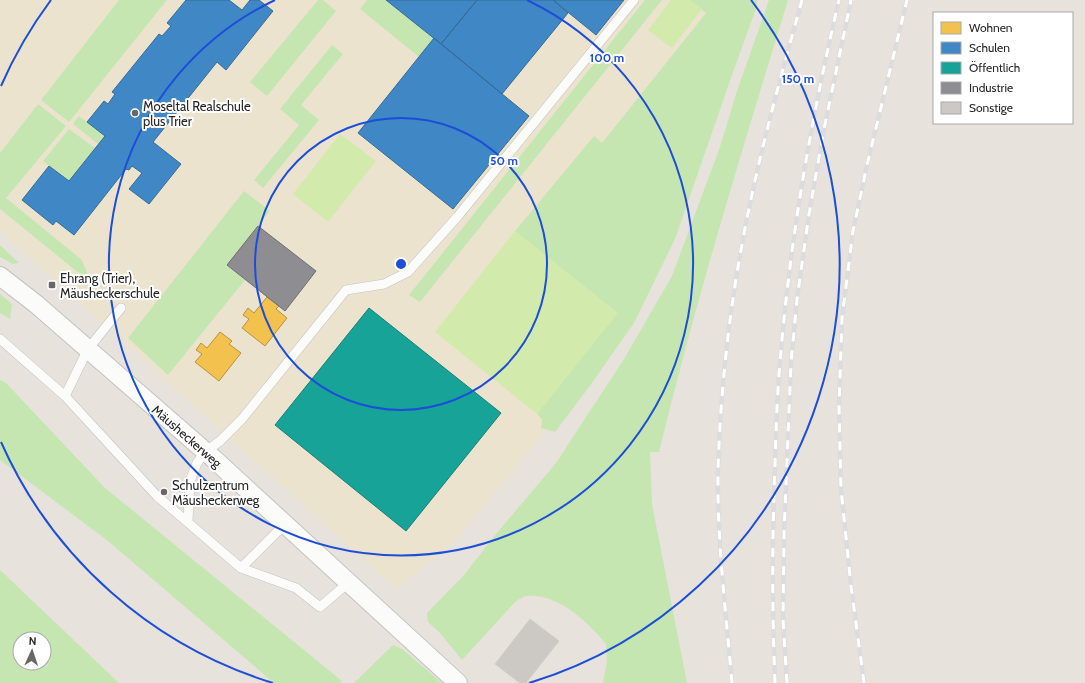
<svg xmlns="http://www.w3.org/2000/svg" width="1085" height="683" font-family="Cabin,sans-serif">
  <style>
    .education { fill: #ece3cf }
    .green { fill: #c5e6b1; fill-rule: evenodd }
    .pitch { fill: #d3eaad }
    .homes { fill: #f2c14e; stroke: #b59342 }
    .schools { fill: #3f88c5; stroke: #386b96 }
    .public { fill: #17a398; stroke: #1c7e76 }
    .industry { fill: #8d8d92; stroke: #6e6e72 }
    .building { fill: #ccc8c3; stroke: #d2cec8 }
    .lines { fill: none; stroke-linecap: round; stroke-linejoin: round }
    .service-casing { stroke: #c3c2c3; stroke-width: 10 }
    .minor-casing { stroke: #c3c2c3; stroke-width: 20 }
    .service { stroke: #fbfbfa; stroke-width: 9 }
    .minor { stroke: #fbfbfa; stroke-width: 18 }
    .rail-casing { stroke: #dcdcde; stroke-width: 4.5 }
    .rail { stroke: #fff; stroke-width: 3; stroke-dasharray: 9; stroke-linecap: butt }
    .ring { fill: none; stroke: #1d4ed8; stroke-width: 2 }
    .poi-dot { fill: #6a6866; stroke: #fff; stroke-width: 1.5 }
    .labels { text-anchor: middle; stroke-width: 4; stroke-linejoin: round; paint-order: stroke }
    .poi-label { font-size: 13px; fill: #272727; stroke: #fff; text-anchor: start }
    .street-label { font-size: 13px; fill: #272727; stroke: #fff }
    .centre { fill: #1d4ed8; stroke: #fff; stroke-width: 2 }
    .ring-label { font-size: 12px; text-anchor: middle; font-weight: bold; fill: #1d4ed8; stroke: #fff; stroke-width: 4; stroke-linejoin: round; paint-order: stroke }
  </style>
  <rect width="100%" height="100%" fill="#e7e2dc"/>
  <!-- education -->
  <path class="education" d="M0,0H733L630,316L549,427L455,541L396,589L0,231Z"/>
  <!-- green -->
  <path class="green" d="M119,0H167L69,122L41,100Z
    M318,0H323L336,11L267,96L250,82Z
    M367,0H386L434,38L419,57L360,9Z
    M645,0H662L420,302L409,295Z
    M690,0H757V6L732,75L675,239L634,323L589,387L555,432L541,428L542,419L537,414L617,313L515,231L594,136L602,143L706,13Z
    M769,0H788C742,150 696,300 659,452H650L652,504L687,683H603L607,662L606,644C589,623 557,592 526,596C522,597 518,600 515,602L462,660L440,633L428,622L427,613L465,574L491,540L556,463L624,359L672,276L720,147L737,91Z
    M332,45L343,54L301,105L319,120L263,188L254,180L299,125L280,109Z
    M38,104L66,126L6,198L82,260L91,283L0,209V153Z
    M79,116L105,136L98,144L73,124Z
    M69,129L95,148L69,181L43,161Z
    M244,191L270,211L227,265L245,280L168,375L128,338Z
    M0,245L19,263L13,264L0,257Z
    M0,294L12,304L10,319L0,313Z
    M0,380L6,383L105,488L342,681L340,683H274L108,541L0,460Z
    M0,570L119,683H0ZM20,639H44V663H20Z
    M393,645L402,649L442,683H354Z"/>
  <!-- pitch -->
  <path class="pitch" d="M671,0H690L702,9L672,48L648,30Z
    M340,134L376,161L328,222L293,194Z
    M515,231L618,313L537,414L435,332Z"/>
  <!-- homes -->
  <path class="homes" d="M267,297L279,306L276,309L287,318L265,346L242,328L249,319L243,315L248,308L254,313Z
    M220,332L232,341L229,344L241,353L219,381L195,362L202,354L196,350L201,343L207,348Z"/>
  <!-- schools -->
  <path class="schools" d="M186,0H229L242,10L250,0H259L273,11L226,70L217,62L153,142L181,164L149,204L129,189L142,173L132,166L129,170L126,169L74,235L56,221L53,225L22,200L49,166L69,181L105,136L87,122L104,101L108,104L115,94L112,92L159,34L162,36L171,26L167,23Z
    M386,0H477L441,44Z
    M477,0H553L568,13L502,94L441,44Z
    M553,0H624L596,35Z
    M434,38L529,116L453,209L358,133Z"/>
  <!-- public -->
  <path class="public" d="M369,308L501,413L406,531L275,425Z"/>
  <!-- industry -->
  <path class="industry" d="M258,226L316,271L285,311L227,265Z"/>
  <!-- building -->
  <path class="building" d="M530,619L559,641L526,683H520L495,664Z"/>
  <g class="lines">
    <defs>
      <path id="service" d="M0,339L65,396L157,496L241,568L296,588L320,607L348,583
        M65,396L88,349L121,308
        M188,521L190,481L197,463L205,452L220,441L242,419L346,290L384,284L408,272L458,216L634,0
        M241,568L285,524"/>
      <path id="minor" d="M0,276L36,304L214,459L458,683"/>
    </defs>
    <!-- service casing -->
    <use href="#service" class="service-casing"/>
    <!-- minor casing -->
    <use href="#minor" class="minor-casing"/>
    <!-- service -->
    <use href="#service" class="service"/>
    <!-- minor -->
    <use href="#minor" class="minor"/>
    <defs>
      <path id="rail" d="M732,683C726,613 717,542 718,471C720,399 728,321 741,250C756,165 779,83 802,0
        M775,683C772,610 772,538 775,465C776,431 777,396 780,362C790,240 811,119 839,0
        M787,683L783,619L784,534L791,363L797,299L809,214L824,129L851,0
        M864,683L851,586L841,489L839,406L842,318L853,231L867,165L907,0"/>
    </defs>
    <!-- rail casing -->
    <use href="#rail" class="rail-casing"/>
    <!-- rail -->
    <use href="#rail" class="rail"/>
  </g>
  <!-- distance rings -->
  <g class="ring">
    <circle cx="401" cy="264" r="146"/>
    <path d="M527 0A292 292 0 1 1 275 0"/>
    <path d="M273 683A438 438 0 0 1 1 442M1 86A438 438 0 0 1 51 0M751 0A438 438 0 0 1 529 683"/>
  </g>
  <!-- markers -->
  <g class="poi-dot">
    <circle cx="135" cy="113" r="4"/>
    <rect x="48" y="281" width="8" height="8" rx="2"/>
    <circle cx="164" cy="492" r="4"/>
  </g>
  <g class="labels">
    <!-- poi labels -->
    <g class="poi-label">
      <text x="143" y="111">Moseltal Realschule<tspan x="143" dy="15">plus Trier</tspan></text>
      <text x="60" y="283">Ehrang (Trier),<tspan x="60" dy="15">Mäusheckerschule</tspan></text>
      <text x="172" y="490">Schulzentrum<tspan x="172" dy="15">Mäusheckerweg</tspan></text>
    </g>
    <!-- street labels -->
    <g class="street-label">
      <text transform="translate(187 436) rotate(41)" y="5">Mäusheckerweg</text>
    </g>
  </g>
  <circle cx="401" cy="264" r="6" class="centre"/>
  <g class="ring-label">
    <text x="607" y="62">100 m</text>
    <text x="798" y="83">150 m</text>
    <text x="504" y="165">50 m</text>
  </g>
  <!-- legend -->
  <rect x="933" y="12" width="140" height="112" fill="#ffffff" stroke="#a9a9a9"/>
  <rect x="941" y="22" width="20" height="12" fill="#f2c14e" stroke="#a9a9a9"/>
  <text x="969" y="32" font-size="12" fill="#272727">Wohnen</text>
  <rect x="941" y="42" width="20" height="12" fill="#3f88c5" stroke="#a9a9a9"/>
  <text x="969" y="52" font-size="12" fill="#272727">Schulen</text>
  <rect x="941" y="62" width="20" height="12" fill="#17a398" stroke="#a9a9a9"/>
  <text x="969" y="72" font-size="12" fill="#272727">Öffentlich</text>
  <rect x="941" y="82" width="20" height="12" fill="#8d8d92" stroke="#a9a9a9"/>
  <text x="969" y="92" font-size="12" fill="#272727">Industrie</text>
  <rect x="941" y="102" width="20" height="12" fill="#ccc8c3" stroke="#a9a9a9"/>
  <text x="969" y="112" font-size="12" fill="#272727">Sonstige</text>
  <!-- north arrow -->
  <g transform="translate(32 651) rotate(3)"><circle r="19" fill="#ffffff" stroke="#a9a9a9"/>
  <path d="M0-3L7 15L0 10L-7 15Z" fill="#6a6866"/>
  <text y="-6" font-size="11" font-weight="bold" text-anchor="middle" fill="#272727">N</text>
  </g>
</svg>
